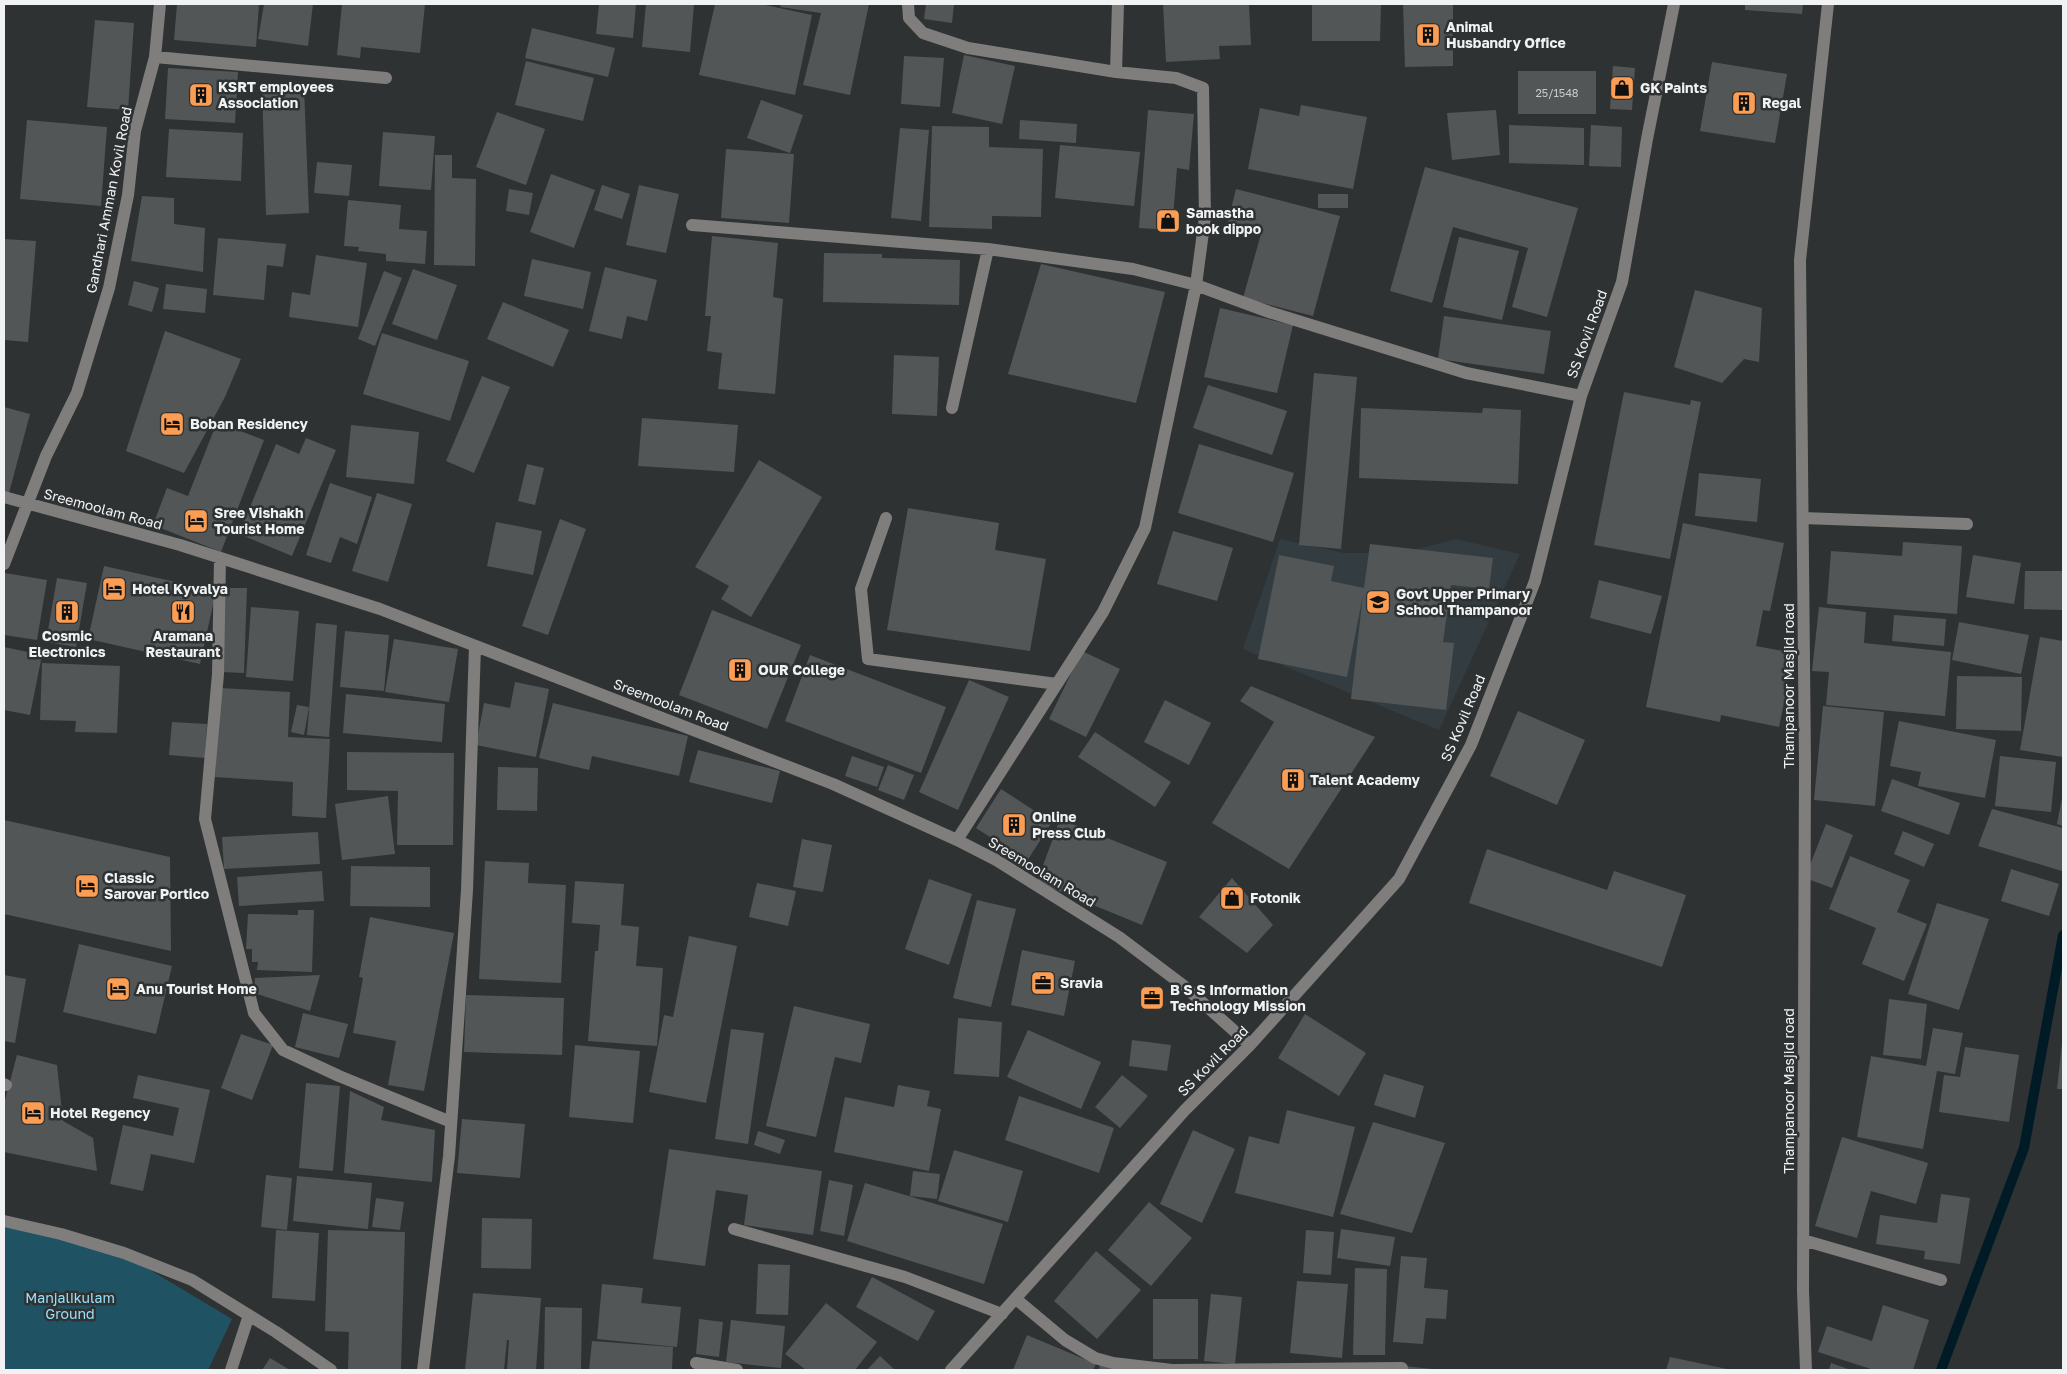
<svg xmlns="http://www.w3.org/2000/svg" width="2067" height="1374" font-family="'Golos Text',sans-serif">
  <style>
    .built { fill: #333d41 }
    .green { fill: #1f5364 }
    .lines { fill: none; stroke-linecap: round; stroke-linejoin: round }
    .stream { stroke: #001b25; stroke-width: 10 }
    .building { fill: #525657 }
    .minor { stroke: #807e7d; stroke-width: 12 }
    .labels { text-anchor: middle; stroke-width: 5; stroke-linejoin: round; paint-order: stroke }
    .number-label { font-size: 11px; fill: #c8cbcc }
    .poi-label { font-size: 14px; font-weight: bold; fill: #f0f2f3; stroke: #2e3233; text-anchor: start }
    .street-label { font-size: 14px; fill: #f0f2f3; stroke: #2e3233 }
    .park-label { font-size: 14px; fill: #98e0fb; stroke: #2e3233 }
  </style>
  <rect width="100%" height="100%" fill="#2e3233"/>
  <!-- built -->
  <path class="built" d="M1280,539L1344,553H1403L1456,539L1520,554L1439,730L1243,649Z"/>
  <!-- green -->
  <path class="green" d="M4,1223L120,1252L232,1319L208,1370H4Z"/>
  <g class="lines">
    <!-- stream -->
    <path class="stream" d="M1941,1370L2024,1148L2063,935"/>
  </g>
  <!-- building -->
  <path class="building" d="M177,4H259L256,47L174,40Z
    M264,4H313L308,46L258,39Z
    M342,4H425L420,53L361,47L360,58L337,55Z
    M599,4H636L633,38L596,34Z
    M646,4H694L690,52L642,47Z
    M715,4H761L812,15L795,95L699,75Z
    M781,4H869L850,95L803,85L821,13L780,7Z
    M926,4H954L952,23L924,19Z
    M1163,4H1249L1251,45L1219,46L1220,59L1166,62Z
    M1403,4H1453V66L1405,67Z
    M1745,4H1803L1802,14L1745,10Z
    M1312,5H1381L1380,41H1312Z
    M95,20L134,23L128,110L87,107Z
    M532,28L615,48L608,77L525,58Z
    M964,55L1015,66L1002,124L952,113Z
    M904,56L944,58L940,107L901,104Z
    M526,61L594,78L583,121L515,105Z
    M1712,62L1787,74L1775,143L1700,131Z
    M1613,66L1635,68L1632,110L1610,109Z
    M168,68L238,72L235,123L165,119Z
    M1518,71H1596V114H1518Z
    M304,87L309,213L266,215L262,88Z
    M761,100L803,115L790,153L747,138Z
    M1301,105L1367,117L1353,189L1248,169L1260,108L1299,116Z
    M1148,110L1194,114L1189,170L1177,168L1172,230L1139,228Z
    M1496,110L1500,155L1452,160L1447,113Z
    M497,112L545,129L526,185L476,167Z
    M27,120L107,127L101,206L20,199Z
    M1020,120L1077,124L1076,143L1019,139Z
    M1509,125L1584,128V165L1509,163Z
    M1591,125L1622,127L1621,167L1589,166Z
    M932,126L989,127V147L1043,149L1041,217L992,216V229L929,227Z
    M900,128L929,130L921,221L891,218Z
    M169,129L243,133L241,181L166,177Z
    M383,132L435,136L431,190L379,186Z
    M1060,145L1140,152L1134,206L1055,198Z
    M726,149L794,154L789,223L721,218Z
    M435,155H452V178L476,179L475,266L434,265Z
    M317,162L352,165L349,196L314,193Z
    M1425,167L1578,208L1547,317L1512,307L1528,248L1453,227L1432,303L1390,291Z
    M551,174L595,190L574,248L530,232Z
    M602,185L630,194L622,219L594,210Z
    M639,185L679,194L666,253L626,245Z
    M509,189L533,193L529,215L506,211Z
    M1236,189L1340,216L1313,316L1243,298L1261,234L1227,225Z
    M1318,194H1348V208H1318Z
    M142,196L174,198V224L205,228L203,272L131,261Z
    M348,200L401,205L399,229L427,231L425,264L386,261V254L358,251L359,247L344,246Z
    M712,236L778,243L773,297L783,299L775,394L718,389L722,353L707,351L711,316H705Z
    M1459,237L1519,251L1502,320L1443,307Z
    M218,238L286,244L283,267L267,265L264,300L213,295Z
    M4,239L36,241L28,342L4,340Z
    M824,253L882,254V258L960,260L959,305L823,302Z
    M316,255L367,263L358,327L289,317L292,292L310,295Z
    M532,259L591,272L583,309L524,296Z
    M1041,264L1165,292L1136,403L1008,374Z
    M605,267L657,280L647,321L627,316L622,339L589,331Z
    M413,269L457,285L437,340L392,324Z
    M384,271L402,278L375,346L358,339Z
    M134,281L159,288L152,312L128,305Z
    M166,284L207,289L205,313L163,309Z
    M1695,290L1762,308L1759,362L1744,359L1722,383L1674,367Z
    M503,302L569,330L553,367L487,339Z
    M1220,308L1293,325L1277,393L1204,377Z
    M1444,316L1551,331L1544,374L1438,359Z
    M165,331L241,359L225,397L184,473L126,451Z
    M382,333L469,361L450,421L363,394Z
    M894,355L939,357L937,416L892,414Z
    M1314,373L1357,377L1341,549L1299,545Z
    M482,376L510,387L474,473L446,461Z
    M1208,385L1287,411L1272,455L1193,428Z
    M1624,392L1690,405L1691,400L1701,402L1670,559L1594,545Z
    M4,407L30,414L8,497L4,496Z
    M1361,408L1482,413L1483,408L1521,410L1518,484L1359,478Z
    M642,418L738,425L734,472L638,466Z
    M217,422L264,440L221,552L153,525L167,488L188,496Z
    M351,425L419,432L414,484L346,477Z
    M306,438L336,450L292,556L239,534L276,444L299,454Z
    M1199,444L1294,473L1273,542L1178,513Z
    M759,460L822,497L751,617L721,599L729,586L695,567Z
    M527,464L544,468L535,505L518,501Z
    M1699,473L1761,479L1757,522L1695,516Z
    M330,483L372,497L357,544L340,537L331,563L306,555Z
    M377,493L412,504L388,582L352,571Z
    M908,508L999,523L995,550L1046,559L1030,651L887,630Z
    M560,519L586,529L548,635L522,626Z
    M496,522L542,531L533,575L487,566Z
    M1683,523L1784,543L1770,611L1763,610L1756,646L1794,653L1779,727L1721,715L1720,722L1646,707Z
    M1173,531L1233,548L1217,601L1157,584Z
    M1903,542L1962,546L1957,614L1827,604L1831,551L1902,556Z
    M1370,544L1493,558L1489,589L1451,585L1443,642L1454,643L1446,710L1351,699L1363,595L1347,677L1258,659L1279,555L1334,566L1331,581L1364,588Z
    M1973,555L2021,563L2014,604L1966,597Z
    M104,566L216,591L200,664L88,639Z
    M2025,571H2063V610L2024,609Z
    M5,573L47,580L37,640L4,635Z
    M57,578L87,583L76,647L46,642Z
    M1599,580L1662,596L1651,634L1590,618Z
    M224,588H247L244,673L221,672Z
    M251,607L299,611L293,681L246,677Z
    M1819,607L1866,612L1864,643L1951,652L1945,716L1826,705L1829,672L1812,671Z
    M712,610L801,645L767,729L679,695Z
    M1894,615L1946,619L1944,646L1892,641Z
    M1959,622L2029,635L2021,674L1952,660Z
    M316,623L337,625L329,737L307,735Z
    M345,631L389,635L384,691L340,687Z
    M2040,637L2063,641V757L2020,750Z
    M394,639L458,649L449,702L385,692Z
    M4,647L42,655L30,715L4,710Z
    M1082,651L1120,669L1086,737L1049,719Z
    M810,655L946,707L921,773L785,721Z
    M42,663L120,666L117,733L75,732L76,721L40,720Z
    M1957,676L2022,677L2021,731L1956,729Z
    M969,680L1009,697L958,810L919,792Z
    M515,682L549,689L536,757L476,745L484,703L510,708Z
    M1251,686L1375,737L1289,869L1212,823L1274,722L1240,701Z
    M220,688L290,692L288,737L330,739L326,818L292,816L293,782L215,777Z
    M346,694L445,704L442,742L343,733Z
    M1165,700L1211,723L1189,765L1144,742Z
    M553,703L688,736L679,776L592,756L589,770L539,758Z
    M297,705L309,707L304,735L291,732Z
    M1823,706L1884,712L1875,806L1814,800Z
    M1518,711L1585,740L1557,805L1490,776Z
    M1899,721L1996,740L1985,798L1918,786L1921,772L1890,766Z
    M172,722L207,724L205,758L169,755Z
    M1095,732L1171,782L1155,807L1078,757Z
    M698,750L780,771L772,803L689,782Z
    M347,752L454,753L453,845H397L398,791L347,790Z
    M852,756L884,767L877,787L845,776Z
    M2000,756L2056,762L2051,812L1995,806Z
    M888,765L914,775L904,800L878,790Z
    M498,767L538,768L537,811L497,810Z
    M1892,779L1960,803L1949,835L1881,811Z
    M1001,789L1052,822L1027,861L976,828Z
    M388,796L395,854L342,860L335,804Z
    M2062,798H2063V826L2057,824Z
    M1992,809L2063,828L2062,871L1978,846Z
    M1060,819L1167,862L1142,925L1037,882Z
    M4,820L170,857L171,951L4,914Z
    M1826,824L1853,835L1832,888L1805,878Z
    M1903,831L1934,844L1924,867L1894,854Z
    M318,832L320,864L224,869L222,837Z
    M802,839L832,845L823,892L793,887Z
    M1487,849L1607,890L1614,871L1686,895L1662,967L1469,903Z
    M1850,856L1910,880L1897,912L1927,924L1904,981L1862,964L1876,928L1829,909Z
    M485,861L529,863L528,883L566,885L561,983L479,979Z
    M351,866L430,867V907L350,906Z
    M2011,869L2059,884L2049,916L2001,901Z
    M322,871L324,901L239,906L237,877Z
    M1232,878L1273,925L1247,953L1199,917Z
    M929,879L972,894L949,965L905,949Z
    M575,881L624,884L621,925L639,927L636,966L663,968L657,1046L588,1041L595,951H598L600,925L572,923Z
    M757,883L796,891L788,926L749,917Z
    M977,900L1016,909L991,1007L953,998Z
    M1937,903L1989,919L1959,1010L1908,994Z
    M298,910H314L312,972L257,970L258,962H252V949H246L248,914L298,915Z
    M370,917L454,933L424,1091L388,1085L396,1041L353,1033L363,978L359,977Z
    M689,936L737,946L706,1103L649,1092L664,1015L673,1017Z
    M79,944L172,966L156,1034L63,1012Z
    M1022,950L1075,961L1064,1016L1011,1005Z
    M4,975L26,979L15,1043L4,1041Z
    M320,975L310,1011L254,993L255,978Z
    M466,995L564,998L562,1055L464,1052Z
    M1889,999L1927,1004L1921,1059L1883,1055Z
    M794,1006L870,1024L861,1063L835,1057L816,1137L766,1126Z
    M303,1013L348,1024L339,1058L295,1047Z
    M1305,1014L1366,1053L1339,1096L1278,1058Z
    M958,1018L1002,1022L999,1077L954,1074Z
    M1933,1028L1963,1033L1955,1074L1937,1071L1923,1149L1857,1137L1871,1056L1926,1066Z
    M731,1029L764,1033L748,1144L715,1139Z
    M1028,1030L1101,1062L1081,1109L1007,1077Z
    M241,1034L273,1045L252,1100L221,1088Z
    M1132,1040L1171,1045L1167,1071L1129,1066Z
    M2062,1043H2063V1089H2057Z
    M575,1045L640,1051L633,1123L569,1117Z
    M1965,1047L2019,1055L2009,1122L1939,1112L1944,1075L1960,1077Z
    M17,1055L57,1065L63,1121L93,1138L97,1171L4,1152V1104Z
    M1384,1074L1424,1086L1415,1118L1374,1105Z
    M138,1075L210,1090L194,1163L151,1154L143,1191L110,1184L123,1125L173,1136L179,1108L133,1098Z
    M1122,1075L1148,1096L1120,1128L1095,1107Z
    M306,1083L340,1086L333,1171L299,1168Z
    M898,1085L930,1091L927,1106L941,1109L929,1171L834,1152L845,1097L894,1107Z
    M350,1091L384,1107L381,1120L435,1130L432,1182L344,1173Z
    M1019,1096L1114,1128L1099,1173L1005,1140Z
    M1287,1110L1355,1127L1333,1217L1235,1193L1249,1136L1279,1144Z
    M462,1119L525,1124L520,1178L457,1173Z
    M1373,1122L1445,1143L1412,1233L1340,1214Z
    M1193,1130L1235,1149L1202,1223L1160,1204Z
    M758,1131L785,1140L780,1154L754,1145Z
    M1842,1137L1928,1163L1916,1204L1871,1191L1857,1238L1815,1226Z
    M669,1149L822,1171L813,1235L744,1225L748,1195L716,1190L705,1266L653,1259Z
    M954,1150L1023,1171L1008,1222L938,1201Z
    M913,1171L940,1174L937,1199L910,1196Z
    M266,1175L292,1178L287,1230L261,1227Z
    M297,1176L372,1183L368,1229L293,1221Z
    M829,1180L853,1185L844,1236L820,1231Z
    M865,1183L1003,1224L984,1284L847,1241Z
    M1941,1194L1970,1198L1960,1264L1924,1259L1925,1251L1876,1244L1880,1215L1937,1223Z
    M376,1198L404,1202L400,1230L372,1227Z
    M1149,1202L1192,1238L1151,1286L1108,1250Z
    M482,1218L532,1219L531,1269L481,1268Z
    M1341,1229L1395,1237L1390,1266L1337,1258Z
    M276,1230L319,1233L315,1301L272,1298Z
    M328,1230L405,1232L401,1370L348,1369L349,1332L325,1331Z
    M1306,1230L1334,1232L1331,1275L1303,1273Z
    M1096,1251L1141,1290L1097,1339L1054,1301Z
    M1401,1256L1427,1258L1424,1288L1448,1290L1446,1319L1426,1318L1423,1344L1393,1342Z
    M758,1264L790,1265L788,1315L756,1314Z
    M1355,1268L1387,1269L1385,1355H1353Z
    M872,1277L935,1311L918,1341L856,1307Z
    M1297,1281L1348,1284L1342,1358L1290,1353Z
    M602,1284L643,1288L641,1303L681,1307L677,1347L597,1339Z
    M473,1293L541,1298L536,1370H507L509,1340H507L504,1370H465Z
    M1211,1294L1242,1297L1235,1364L1204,1361Z
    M1153,1299H1198V1359H1153Z
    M826,1303L877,1342L855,1370H806L785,1354Z
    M1883,1305L1929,1320L1913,1370H1874L1818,1352L1827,1326L1872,1341Z
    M545,1307L582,1308L581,1370H544Z
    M699,1319L723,1322L719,1357L696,1354Z
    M731,1320L785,1326L781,1368L726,1362Z
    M1027,1335L1096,1364L1093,1370H1013Z
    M592,1341L673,1347L672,1370H589Z
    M880,1356L895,1370H867Z
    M1670,1357L1727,1369V1370H1666Z
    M270,1358L290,1370H262Z
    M1100,1363L1142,1370H1099Z
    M1831,1363L1851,1370H1829Z
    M1404,1366L1432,1369V1370H1404Z"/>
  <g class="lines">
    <!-- minor -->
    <path class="minor" d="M908,4L909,18L923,33L968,48L1116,72L1176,78L1203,88L1205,217L1196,285L1145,528L1103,612L957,840
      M155,57L386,78
      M1116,72L1118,4
      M692,225L988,249L1133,269L1196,285L1269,312L1466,373L1581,396
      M952,408L988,249
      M4,497L180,545L380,609L833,784L957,840L996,860L1119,937L1184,986L1250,1045
      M886,518L861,589L868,659L1057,684
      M1803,518L1967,524
      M220,558L218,674L205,819L254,1013L283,1050L339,1076L451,1122
      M4,564L46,456L77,393L109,288L128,195L135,131L155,57L160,4
      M4,1084L6,1085
      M4,1221L61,1234L124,1253L192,1280L276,1332L331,1370
      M734,1229L905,1277L1002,1314
      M1803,1240L1941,1280
      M1016,1299L1065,1340L1095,1358L1113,1363L1172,1370L1402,1368
      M696,1363L737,1370
      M231,1370L249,1315
      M423,1370L449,1156L467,890L475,646
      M951,1370L1185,1110L1250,1045L1399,879L1471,745L1535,581L1581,396L1622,282L1647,139L1674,4
      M1806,1370L1803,1291L1805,765L1800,260L1828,4"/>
  </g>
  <!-- icons -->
  <defs>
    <symbol id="building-square" viewBox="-11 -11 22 22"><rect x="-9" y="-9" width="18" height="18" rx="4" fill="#fc9d54" stroke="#2e3233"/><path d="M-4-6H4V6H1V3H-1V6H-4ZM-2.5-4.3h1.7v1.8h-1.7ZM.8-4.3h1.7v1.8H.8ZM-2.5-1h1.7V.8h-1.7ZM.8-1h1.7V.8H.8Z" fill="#111"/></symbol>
    <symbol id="shop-square" viewBox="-11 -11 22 22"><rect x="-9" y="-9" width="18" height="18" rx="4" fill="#fc9d54" stroke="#2e3233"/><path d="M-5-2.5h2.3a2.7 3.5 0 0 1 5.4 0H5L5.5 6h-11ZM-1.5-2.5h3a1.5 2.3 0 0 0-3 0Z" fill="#111"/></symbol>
    <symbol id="hotel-square" viewBox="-11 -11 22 22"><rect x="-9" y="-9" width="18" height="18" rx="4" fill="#fc9d54" stroke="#2e3233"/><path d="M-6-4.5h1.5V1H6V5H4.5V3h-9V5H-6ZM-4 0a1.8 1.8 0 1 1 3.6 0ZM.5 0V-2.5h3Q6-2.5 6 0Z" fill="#111"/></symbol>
    <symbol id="school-square" viewBox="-11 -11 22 22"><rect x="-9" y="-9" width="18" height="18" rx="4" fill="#fc9d54" stroke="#2e3233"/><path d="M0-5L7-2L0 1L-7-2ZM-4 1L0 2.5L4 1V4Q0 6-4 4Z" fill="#111"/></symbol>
    <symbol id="restaurant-square" viewBox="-11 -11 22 22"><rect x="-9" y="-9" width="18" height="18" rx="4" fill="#fc9d54" stroke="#2e3233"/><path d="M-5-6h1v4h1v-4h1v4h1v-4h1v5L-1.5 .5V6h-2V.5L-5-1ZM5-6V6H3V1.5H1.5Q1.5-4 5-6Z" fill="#111"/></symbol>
    <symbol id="office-square" viewBox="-11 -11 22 22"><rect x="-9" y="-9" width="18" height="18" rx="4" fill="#fc9d54" stroke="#2e3233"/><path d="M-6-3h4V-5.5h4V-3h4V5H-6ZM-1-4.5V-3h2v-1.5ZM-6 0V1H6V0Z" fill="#111"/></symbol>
  </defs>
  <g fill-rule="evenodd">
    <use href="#building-square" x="1414" y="21" width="28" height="28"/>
    <use href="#shop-square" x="1608" y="74" width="28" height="28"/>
    <use href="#building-square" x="187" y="81" width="28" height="28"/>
    <use href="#building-square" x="1730" y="89" width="28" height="28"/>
    <use href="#shop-square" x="1154" y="207" width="28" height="28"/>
    <use href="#hotel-square" x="158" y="410" width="28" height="28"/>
    <use href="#hotel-square" x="182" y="507" width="28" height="28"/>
    <use href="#hotel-square" x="100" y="575" width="28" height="28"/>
    <use href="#school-square" x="1364" y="588" width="28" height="28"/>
    <use href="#building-square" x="53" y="598" width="28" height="28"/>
    <use href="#restaurant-square" x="169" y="598" width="28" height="28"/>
    <use href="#building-square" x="726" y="656" width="28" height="28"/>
    <use href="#building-square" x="1279" y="766" width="28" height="28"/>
    <use href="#building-square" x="1000" y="811" width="28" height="28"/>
    <use href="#hotel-square" x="73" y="872" width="28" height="28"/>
    <use href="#shop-square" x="1218" y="884" width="28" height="28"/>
    <use href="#office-square" x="1029" y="969" width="28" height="28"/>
    <use href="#hotel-square" x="104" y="975" width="28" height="28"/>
    <use href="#office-square" x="1138" y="984" width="28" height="28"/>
    <use href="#hotel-square" x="19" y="1099" width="28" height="28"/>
  </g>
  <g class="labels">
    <!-- number labels -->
    <g class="number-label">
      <text x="1557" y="97">25/1548</text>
    </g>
    <!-- poi labels -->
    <g class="poi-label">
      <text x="1446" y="32">Animal<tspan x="1446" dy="16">Husbandry Office</tspan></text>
      <text x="218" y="92">KSRT employees<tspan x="218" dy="16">Association</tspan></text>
      <text x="1640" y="93">GK Paints</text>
      <text x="1762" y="108">Regal</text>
      <text x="1186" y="218">Samastha<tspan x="1186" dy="16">book dippo</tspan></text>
      <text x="190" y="429">Boban Residency</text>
      <text x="214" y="518">Sree Vishakh<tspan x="214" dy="16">Tourist Home</tspan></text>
      <text x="132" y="594">Hotel Kyvalya</text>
      <text x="1396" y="599">Govt Upper Primary<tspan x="1396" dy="16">School Thampanoor</tspan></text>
      <text x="67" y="641" text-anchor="middle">Cosmic<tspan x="67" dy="16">Electronics</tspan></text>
      <text x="183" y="641" text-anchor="middle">Aramana<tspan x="183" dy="16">Restaurant</tspan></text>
      <text x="758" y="675">OUR College</text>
      <text x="1310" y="785">Talent Academy</text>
      <text x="1032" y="822">Online<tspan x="1032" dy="16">Press Club</tspan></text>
      <text x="104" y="883">Classic<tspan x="104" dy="16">Sarovar Portico</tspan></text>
      <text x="1250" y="903">Fotonik</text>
      <text x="1060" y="988">Sravia</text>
      <text x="136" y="994">Anu Tourist Home</text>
      <text x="1170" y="995">B S S Information<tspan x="1170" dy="16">Technology Mission</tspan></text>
      <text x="50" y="1118">Hotel Regency</text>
    </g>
    <!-- street labels -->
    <g class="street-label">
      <text transform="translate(109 200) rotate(-79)" y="5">Gandhari Amman Kovil Road</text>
      <text transform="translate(1587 334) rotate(-70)" y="5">SS Kovil Road</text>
      <text transform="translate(103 509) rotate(15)" y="5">Sreemoolam Road</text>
      <text transform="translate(1789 686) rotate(-90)" y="5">Thampanoor Masjid road</text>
      <text transform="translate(671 705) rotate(21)" y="5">Sreemoolam Road</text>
      <text transform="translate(1463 718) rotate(-67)" y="5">SS Kovil Road</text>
      <text transform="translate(1042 872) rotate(31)" y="5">Sreemoolam Road</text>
      <text transform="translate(1213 1061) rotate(-45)" y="5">SS Kovil Road</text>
      <text transform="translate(1789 1091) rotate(-90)" y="5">Thampanoor Masjid road</text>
    </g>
    <!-- park labels -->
    <g class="park-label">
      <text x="70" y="1303">Manjalikulam<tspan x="70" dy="16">Ground</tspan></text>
    </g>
  </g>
  <!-- border -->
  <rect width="2067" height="1374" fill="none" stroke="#f0f2f3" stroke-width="10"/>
</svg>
